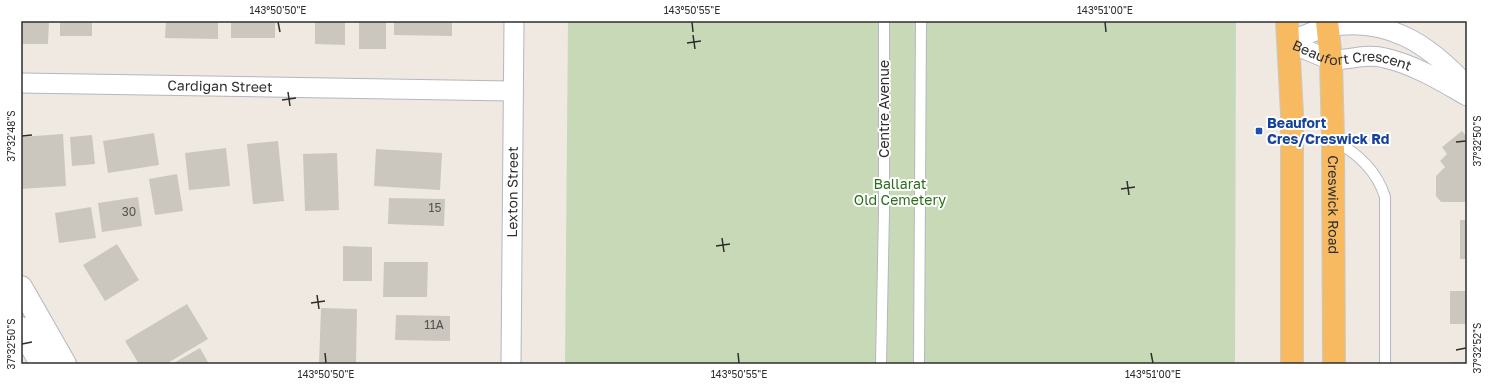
<svg xmlns="http://www.w3.org/2000/svg" width="1488" height="385" font-family="'Golos Text',sans-serif">
  <style>
    .cemetery { fill: #c8d9b8 }
    .building { fill: #cbc7bf }
    .lines { fill: none; stroke-linecap: round; stroke-linejoin: round }
    .service-casing { stroke: #b4b7c1; stroke-width: 12 }
    .minor-casing { stroke: #b4b7c1; stroke-width: 21 }
    .secondary-casing { stroke: #b4b7c1; stroke-width: 24 }
    .trunk-casing { stroke: #c9c9c9; stroke-width: 24 }
    .service { stroke: #fff; stroke-width: 10 }
    .minor { stroke: #fff; stroke-width: 19 }
    .secondary { stroke: #fff; stroke-width: 22 }
    .trunk { stroke: #f8ba60; stroke-width: 22 }
    .ticks { fill: none; stroke: #2e2e2e; stroke-width: 1.5 }
    .transit-dot { fill: #1a4fb4; stroke: #fff; stroke-width: 1.5 }
    .labels { text-anchor: middle; stroke-width: 4; stroke-linejoin: round; paint-order: stroke }
    .number-label { font-size: 12px; fill: #555452 }
    .street-label { font-size: 14px; fill: #2e2e2e; stroke: #fff }
    .transit-label { font-size: 14px; font-weight: bold; fill: #164399; stroke: #fff; text-anchor: start }
    .park-label { font-size: 14px; fill: #2c6e1b; stroke: #fff }
    .neatline { fill: none; stroke: #2e2e2e; stroke-width: 1.5 }
    .ticks-label { font-size: 10px; text-anchor: middle; fill: #2e2e2e }
  </style>
  <rect width="100%" height="100%" fill="#efe9e1"/>
  <!-- cemetery -->
  <path class="cemetery" d="M568,21H1236L1235,364H565Z"/>
  <!-- building -->
  <path class="building" d="M21,21H49L48,44H21Z
    M60,21H92V36H60Z
    M166,21H218V39L165,38Z
    M231,21H275V38H231Z
    M315,21H345V45L315,44Z
    M359,21H386V49H359Z
    M394,21H452V36L394,35Z
    M1462,131L1467,137V202H1441L1436,196V176L1445,167L1440,161L1447,154L1442,147Z
    M154,133L159,165L108,173L103,141Z
    M63,134L66,186L21,189V137Z
    M92,135L95,164L72,166L70,137Z
    M278,141L284,201L253,204L247,144Z
    M226,148L230,186L189,190L185,153Z
    M376,149L442,153L440,190L374,186Z
    M337,153L339,210L305,211L303,154Z
    M177,174L183,211L155,215L149,179Z
    M138,197L142,226L102,232L98,203Z
    M389,198L445,199L444,226L388,224Z
    M91,207L96,238L59,243L55,213Z
    M1460,220H1467V259H1460Z
    M117,244L139,280L105,301L83,265Z
    M343,246L372,247V281H343Z
    M384,262H428L427,297H383Z
    M1450,291H1467V324H1450Z
    M187,304L208,339L166,364H139L125,341Z
    M321,308L357,309L356,364H319Z
    M396,315L450,316V341L395,340Z
    M200,348L209,364H172Z
    M1450,362H1467V364H1450Z"/>
  <g class="lines">
    <defs>
      <path id="service" d="M1333,140C1356,152 1377,171 1385,197V364
        M881,364L884,211V21
        M919,364L921,21"/>
      <g id="minor">
        <path d="M1288,42C1301,37 1315,30 1328,27C1387,16 1429,44 1467,86"/>
        <path id="s1" d="M1288,42C1296,45 1327,60 1333,60C1350,60 1367,53 1385,58C1415,65 1441,81 1467,96"/>
        <path id="s2" d="M21,83L513,91"/>
        <path id="s3" d="M511,364L514,21"/>
      </g>
      <path id="secondary" d="M21,287L65,364
        M21,328L41,364"/>
      <g id="trunk">
        <path d="M1287,21L1292,114V364"/>
        <path id="s4" d="M1327,21L1331,60L1333,140L1334,364"/>
      </g>
    </defs>
    <!-- service casing -->
    <use href="#service" class="service-casing"/>
    <!-- minor casing -->
    <use href="#minor" class="minor-casing"/>
    <!-- secondary casing -->
    <use href="#secondary" class="secondary-casing"/>
    <!-- trunk casing -->
    <use href="#trunk" class="trunk-casing"/>
    <!-- service -->
    <use href="#service" class="service"/>
    <!-- minor -->
    <use href="#minor" class="minor"/>
    <!-- secondary -->
    <use href="#secondary" class="secondary"/>
    <!-- trunk -->
    <use href="#trunk" class="trunk"/>
  </g>
  <!-- ticks -->
  <path class="ticks" d="M278,22L280,32M692,22L693,32M1105,22L1106,32M693,35L695,49M687,43L701,41M288,92L290,106M282,100L296,98M22,136L32,135M1456,142L1466,141M1127,181L1129,195M1121,189L1135,187M722,238L724,252M716,246L730,244M317,295L319,309M311,303L325,301M22,344L32,342M1456,350L1466,348M325,353L326,363M738,353L739,363M1151,353L1153,363"/>
  <!-- markers -->
  <rect class="transit-dot" x="1255" y="127" width="8" height="8" rx="2"/>
  <g class="labels">
    <!-- number labels -->
    <g class="number-label">
      <text x="435" y="212">15</text>
      <text x="129" y="216">30</text>
      <text x="434" y="329">11A</text>
    </g>
    <!-- street labels -->
    <g class="street-label">
      <text dy="5" stroke="none"><textPath href="#s1" startOffset="67">Beaufort Crescent</textPath></text>
      <text dy="5" stroke="none"><textPath href="#s2" startOffset="199">Cardigan Street</textPath></text>
      <text transform="translate(884 109) rotate(-90)" y="5">Centre Avenue</text>
      <text dy="5" stroke="none"><textPath href="#s3" startOffset="172">Lexton Street</textPath></text>
      <text dy="5" stroke="none"><textPath href="#s4" startOffset="184">Creswick Road</textPath></text>
    </g>
    <!-- transit labels -->
    <g class="transit-label">
      <text x="1267" y="128">Beaufort<tspan x="1267" dy="16">Cres/Creswick Rd</tspan></text>
    </g>
    <!-- park labels -->
    <g class="park-label">
      <text x="900" y="189">Ballarat<tspan x="900" dy="16">Old Cemetery</tspan></text>
    </g>
  </g>
  <!-- border -->
  <rect width="1488" height="385" fill="none" stroke="#ffffff" stroke-width="44"/>
  <rect x="22" y="22" width="1444" height="341" class="neatline"/>
  <g class="ticks-label">
    <text x="278" y="14">143°50'50"E</text>
    <text x="692" y="14">143°50'55"E</text>
    <text x="1105" y="14">143°51'00"E</text>
    <text transform="translate(11 136) rotate(-90)" y="4">37°32'48"S</text>
    <text transform="translate(1477 141) rotate(-90)" y="4">37°32'50"S</text>
    <text transform="translate(11 344) rotate(-90)" y="4">37°32'50"S</text>
    <text transform="translate(1477 348) rotate(-90)" y="4">37°32'52"S</text>
    <text x="326" y="378">143°50'50"E</text>
    <text x="739" y="378">143°50'55"E</text>
    <text x="1153" y="378">143°51'00"E</text>
  </g>
</svg>
